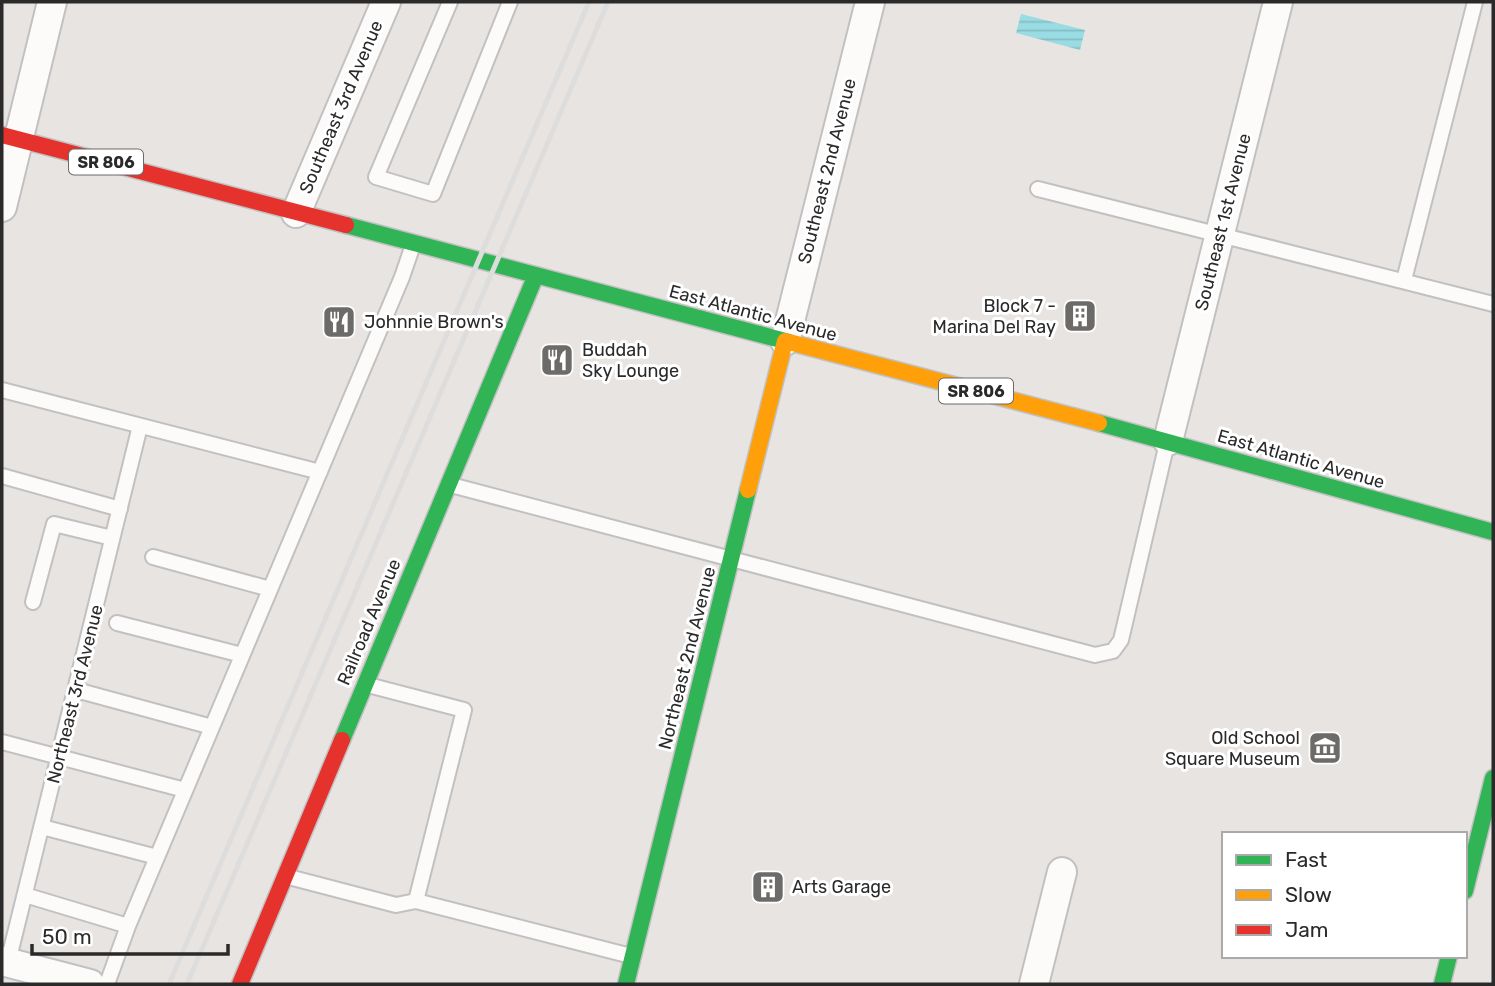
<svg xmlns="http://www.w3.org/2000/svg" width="1495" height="986" font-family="Rubik,sans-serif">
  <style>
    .water { fill: url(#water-rules) }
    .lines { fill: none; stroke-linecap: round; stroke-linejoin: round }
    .lane-casing { stroke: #c2c1c2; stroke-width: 18 }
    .street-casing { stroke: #c2c1c2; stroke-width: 32 }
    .fast-casing { stroke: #c2c1c2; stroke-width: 19 }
    .slow-casing { stroke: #c2c1c2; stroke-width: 19 }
    .jam-casing { stroke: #c2c1c2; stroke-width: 19 }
    .lane { stroke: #fcfbfa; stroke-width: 14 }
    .street { stroke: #fcfbfa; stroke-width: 28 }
    .fast { stroke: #30b455; stroke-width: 16 }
    .slow { stroke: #ff9f0a; stroke-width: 16 }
    .jam { stroke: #e5322d; stroke-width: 16 }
    .rail { stroke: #deddde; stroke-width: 5 }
    .labels { text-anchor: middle; stroke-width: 6; stroke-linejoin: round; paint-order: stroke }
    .shield { fill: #fff; stroke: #6a6a6a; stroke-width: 2 }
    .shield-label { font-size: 16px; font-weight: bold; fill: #2a2a2a }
    .street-label { font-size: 18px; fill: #2a2a2a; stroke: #fff }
    .poi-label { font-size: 18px; fill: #2a2a2a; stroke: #fff; text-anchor: start }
  </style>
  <defs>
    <pattern id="water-rules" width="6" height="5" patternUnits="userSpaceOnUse" patternTransform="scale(1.75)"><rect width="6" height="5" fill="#9adce3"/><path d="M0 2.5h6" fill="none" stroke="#85bdc3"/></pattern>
  </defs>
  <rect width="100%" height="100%" fill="#e8e4e1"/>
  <!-- water -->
  <path class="water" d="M1021,14L1085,30L1080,50L1016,33Z"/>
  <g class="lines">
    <defs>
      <path id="lane" d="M450,2L376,177L433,194L510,2
        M1038,189L1493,304
        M1404,280L1475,2
        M2,390L320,472
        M2,476L120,509
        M451,485L1095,655L1113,651L1121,640L1167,443
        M153,557L270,589
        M33,602L54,524L112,538
        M117,623L242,655
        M368,685L464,710L416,901
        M76,690L212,727
        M2,742L185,790
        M42,827L157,857
        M285,876L396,905L416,901L631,956
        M25,895L128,926
        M8,962L140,426
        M107,984L128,926L402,277L413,245"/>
      <path id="street" d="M2,207L52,2
        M296,213L386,2
        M785,341L870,2
        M1168,441L1278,2
        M2,961L90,984
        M1034,984L1062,872"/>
      <path id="fast" d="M346,225L789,342
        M1099,423L1493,532
        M342,740L536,275
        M1465,891L1493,778
        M626,984L748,490
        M1442,984L1449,956"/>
      <path id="slow" d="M789,342L1099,423
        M748,490L785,341"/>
      <path id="jam" d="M2,135L346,225
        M240,984L342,740"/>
    </defs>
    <!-- lane casing -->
    <use href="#lane" class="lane-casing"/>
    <!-- street casing -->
    <use href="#street" class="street-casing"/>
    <!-- fast casing -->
    <use href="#fast" class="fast-casing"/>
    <!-- slow casing -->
    <use href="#slow" class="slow-casing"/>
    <!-- jam casing -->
    <use href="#jam" class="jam-casing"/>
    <!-- lane -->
    <use href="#lane" class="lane"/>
    <!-- street -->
    <use href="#street" class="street"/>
    <!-- fast -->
    <use href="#fast" class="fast"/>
    <!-- slow -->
    <use href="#slow" class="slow"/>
    <!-- jam -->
    <use href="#jam" class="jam"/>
    <!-- rail -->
    <path class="rail" d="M169,984L589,2
      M187,984L608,2"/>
  </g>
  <!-- icons -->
  <defs>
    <symbol id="building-square" viewBox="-11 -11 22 22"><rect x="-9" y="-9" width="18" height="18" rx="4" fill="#6c6b6a" stroke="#fff"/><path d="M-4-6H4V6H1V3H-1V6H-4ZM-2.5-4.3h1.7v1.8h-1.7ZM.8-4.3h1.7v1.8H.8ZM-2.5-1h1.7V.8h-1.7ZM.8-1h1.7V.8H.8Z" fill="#fff"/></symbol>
    <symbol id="restaurant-square" viewBox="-11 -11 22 22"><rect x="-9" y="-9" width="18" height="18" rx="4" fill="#6c6b6a" stroke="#fff"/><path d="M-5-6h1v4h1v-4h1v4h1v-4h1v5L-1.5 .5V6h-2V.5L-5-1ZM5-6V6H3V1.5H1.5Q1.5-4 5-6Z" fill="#fff"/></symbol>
    <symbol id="museum-square" viewBox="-11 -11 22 22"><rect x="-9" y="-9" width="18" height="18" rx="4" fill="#6c6b6a" stroke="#fff"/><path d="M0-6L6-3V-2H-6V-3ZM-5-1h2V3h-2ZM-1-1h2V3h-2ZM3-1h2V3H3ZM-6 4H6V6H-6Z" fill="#fff"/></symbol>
  </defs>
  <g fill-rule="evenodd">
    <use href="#building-square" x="1061" y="297" width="38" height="38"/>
    <use href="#restaurant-square" x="320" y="303" width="38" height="38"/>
    <use href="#restaurant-square" x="538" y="341" width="38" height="38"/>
    <use href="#museum-square" x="1306" y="729" width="38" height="38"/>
    <use href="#building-square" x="749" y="868" width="38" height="38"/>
  </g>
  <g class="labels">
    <!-- shield labels -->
    <g class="shield">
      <rect x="69" y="149.5" width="74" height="25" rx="5"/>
      <rect x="939" y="378.5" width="74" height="25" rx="5"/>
    </g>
    <g class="shield-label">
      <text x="106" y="168">SR 806</text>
      <text x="976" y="397">SR 806</text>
    </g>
    <!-- street labels -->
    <g class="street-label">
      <text transform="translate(341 107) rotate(-67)" y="6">Southeast 3rd Avenue</text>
      <text transform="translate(827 171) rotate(-76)" y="6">Southeast 2nd Avenue</text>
      <text transform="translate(1223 222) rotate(-76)" y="6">Southeast 1st Avenue</text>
      <text transform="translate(753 313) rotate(15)" y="6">East Atlantic Avenue</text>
      <text transform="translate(1301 459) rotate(16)" y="6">East Atlantic Avenue</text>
      <text transform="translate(369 622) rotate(-67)" y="6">Railroad Avenue</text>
      <text transform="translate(687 658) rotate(-76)" y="6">Northeast 2nd Avenue</text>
      <text transform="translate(75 694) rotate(-76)" y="6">Northeast 3rd Avenue</text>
    </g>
    <!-- poi labels -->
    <g class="poi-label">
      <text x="1056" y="312" text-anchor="end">Block 7 -<tspan x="1056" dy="21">Marina Del Ray</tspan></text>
      <text x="364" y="328">Johnnie Brown's</text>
      <text x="582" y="356">Buddah<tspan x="582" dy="21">Sky Lounge</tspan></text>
      <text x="1300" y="744" text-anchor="end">Old School<tspan x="1300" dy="21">Square Museum</tspan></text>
      <text x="792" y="893">Arts Garage</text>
    </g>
  </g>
  <!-- border -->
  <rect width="1495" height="986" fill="none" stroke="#2a2a2a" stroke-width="7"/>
  <!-- legend -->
  <rect x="1222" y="832" width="245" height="126" fill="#ffffff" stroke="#aaaaaa" stroke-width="2"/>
  <rect x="1236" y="855" width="35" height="10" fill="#30b455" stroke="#aaaaaa" stroke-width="2"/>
  <text x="1285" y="867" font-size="21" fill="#2a2a2a">Fast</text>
  <rect x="1236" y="890" width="35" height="10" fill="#ff9f0a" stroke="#aaaaaa" stroke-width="2"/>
  <text x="1285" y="902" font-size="21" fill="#2a2a2a">Slow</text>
  <rect x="1236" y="925" width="35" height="10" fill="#e5322d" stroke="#aaaaaa" stroke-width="2"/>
  <text x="1285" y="937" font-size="21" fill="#2a2a2a">Jam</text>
  <!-- scale -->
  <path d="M32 944v10h196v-10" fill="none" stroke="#2a2a2a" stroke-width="3.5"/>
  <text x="42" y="944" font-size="21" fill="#2a2a2a" stroke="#ffffff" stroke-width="5" paint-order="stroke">50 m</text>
</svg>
